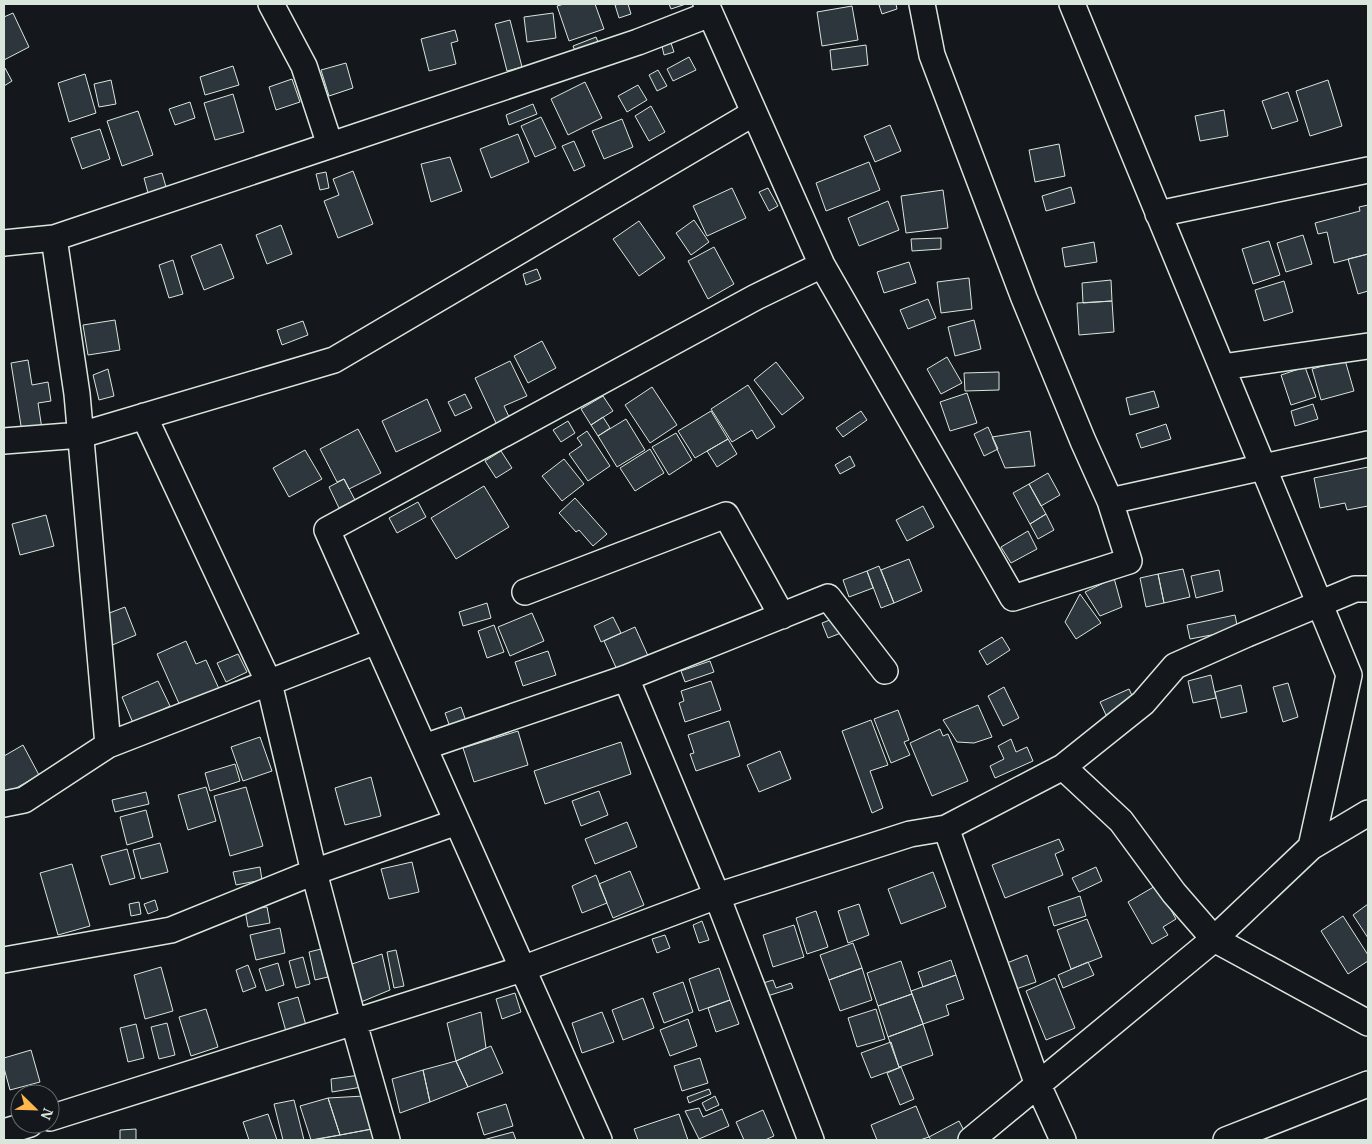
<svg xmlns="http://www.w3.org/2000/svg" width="1372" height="1144" font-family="'IBM Plex Serif',serif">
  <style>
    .building { fill: #2c363c; stroke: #d8e6dc }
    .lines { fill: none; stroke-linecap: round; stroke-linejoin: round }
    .street-casing { stroke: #d8e6dc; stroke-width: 28 }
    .street { stroke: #14181c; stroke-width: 25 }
  </style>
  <rect width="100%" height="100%" fill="#14181c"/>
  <!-- building -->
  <path class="building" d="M564,4H595L604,29L569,41L557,6Z
    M620,4H628L631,14L619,18L615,5Z
    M669,4H686L671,9Z
    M883,4H896L897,9L882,14L879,5Z
    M852,6L858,40L822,46L817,12Z
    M13,13L29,47L4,60V17Z
    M553,13L556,38L527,42L524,17Z
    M510,20L522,67L507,71L495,24Z
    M455,30L458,41L451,43L456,64L429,71L421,39Z
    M596,37L600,47L577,56L573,46Z
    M671,43L674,52L664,55L662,46Z
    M866,45L868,65L832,70L830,50Z
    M689,57L696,70L673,81L667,69Z
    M346,63L353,88L329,96L321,70Z
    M233,66L239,85L205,95L200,77Z
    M5,68L12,81L4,86V69Z
    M658,70L667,86L657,91L649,75Z
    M85,74L96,113L69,122L58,83Z
    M292,79L300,102L276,110L269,87Z
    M111,80L116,104L99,107L94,84Z
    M1328,80L1342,126L1310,136L1296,91Z
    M585,82L602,118L568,135L551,99Z
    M638,85L647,100L627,112L618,96Z
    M1288,92L1298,121L1272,129L1262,101Z
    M233,94L244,132L215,140L204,103Z
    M190,102L195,118L175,125L169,109Z
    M533,104L537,114L509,125L506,115Z
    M651,106L665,132L649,141L635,116Z
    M1224,110L1228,136L1200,141L1195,116Z
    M138,111L153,155L122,166L107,121Z
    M541,117L556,148L535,157L521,126Z
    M622,119L633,147L604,159L592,131Z
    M890,125L901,151L875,162L864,136Z
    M100,129L110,159L82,169L71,138Z
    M518,134L529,162L491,178L480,149Z
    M574,141L585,166L574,171L562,146Z
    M1059,144L1065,176L1035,182L1029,150Z
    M450,157L462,191L431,202L421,164Z
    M869,162L880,190L826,211L816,183Z
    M353,171L373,224L338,238L324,201L339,195L333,179Z
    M326,172L329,188L320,190L316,174Z
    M162,173L166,187L148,193L144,178Z
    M1071,187L1075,203L1046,211L1042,196Z
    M732,188L746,218L707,236L693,206Z
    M768,188L778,206L769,211L759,192Z
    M943,190L948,228L906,233L901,196Z
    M888,201L899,230L859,246L848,218Z
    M1368,205V254L1334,263L1327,232L1318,234L1315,223L1360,211L1359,207Z
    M694,220L709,242L691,255L676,233Z
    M639,221L665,258L639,276L613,239Z
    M281,225L292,254L267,264L256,235Z
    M1303,235L1312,264L1286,272L1277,243Z
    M941,238V249L912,251L911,239Z
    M1269,241L1280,275L1253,284L1242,249Z
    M1094,242L1097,262L1065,267L1062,248Z
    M221,244L234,278L204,290L191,256Z
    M714,247L734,284L708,299L688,261Z
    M1368,254V291L1358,294L1348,259Z
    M173,260L183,294L169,298L159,265Z
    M909,262L916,283L884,293L877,272Z
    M537,269L541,279L526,285L523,274Z
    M969,278L972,309L941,313L937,282Z
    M1111,280L1112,301L1083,303L1082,283Z
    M1284,281L1293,312L1264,321L1255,290Z
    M928,299L936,318L908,329L900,310Z
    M1112,301L1114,332L1079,335L1077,303Z
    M115,320L120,350L88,355L83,325Z
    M974,320L981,349L955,356L948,327Z
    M303,321L308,335L282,345L277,330Z
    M542,341L556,368L528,383L514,356Z
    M947,357L962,383L941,394L927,369Z
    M28,360L32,385L48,382L51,401L38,403L42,429L22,432L11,363Z
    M1345,360L1354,391L1321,400L1312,369Z
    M510,361L527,396L504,406L510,419L497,425L475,378Z
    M776,362L804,398L782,415L754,380Z
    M1305,367L1316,397L1291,405L1281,375Z
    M108,369L114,396L99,400L93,375Z
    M999,372V390L965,391L964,373Z
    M748,385L775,427L757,439L752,430L732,442L711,409Z
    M652,387L677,425L650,443L625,405Z
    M1154,391L1159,407L1130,415L1126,398Z
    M967,393L977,423L950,431L940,402Z
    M465,394L472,408L455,416L448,402Z
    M603,396L613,411L591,425L581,409Z
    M427,399L441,431L396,452L382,421Z
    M1313,404L1318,419L1295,426L1291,411Z
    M711,411L728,439L695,458L678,431Z
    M861,411L867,420L843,437L836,428Z
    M603,417L610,428L598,436L591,425Z
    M626,419L645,450L617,467L598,436Z
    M568,421L575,433L561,442L553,430Z
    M1166,424L1171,439L1141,448L1136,434Z
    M988,427L998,449L984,456L974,434Z
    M358,429L381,473L349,489L344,479L337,482L320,449Z
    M587,431L610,466L588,481L569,454L582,445L577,438Z
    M1030,431L1035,466L1005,468L992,437Z
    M676,433L692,460L669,475L652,447Z
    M728,439L737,454L717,467L707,451Z
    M650,449L664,473L635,491L620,468Z
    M305,450L322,479L289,497L273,468Z
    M501,451L512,468L496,478L485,461Z
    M850,456L855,466L840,474L835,465Z
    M564,459L584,484L562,501L542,476Z
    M1368,467V506L1347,510L1345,503L1320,508L1314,478Z
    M1048,473L1060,495L1041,506L1029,484Z
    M344,479L355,500L339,508L329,487Z
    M1029,484L1046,514L1030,524L1013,493Z
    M484,486L509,527L456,559L431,518Z
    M575,498L607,534L593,546L579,530L576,532L559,513Z
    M418,502L426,517L397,533L389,518Z
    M923,506L934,527L907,541L896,520Z
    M1046,514L1054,530L1038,539L1030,524Z
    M46,515L54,546L20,555L12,524Z
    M1028,531L1037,549L1011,563L1001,547Z
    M909,559L922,591L894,603L881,570Z
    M879,566L894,603L881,608L867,571Z
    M1183,569L1190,597L1164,603L1158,574Z
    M1219,570L1223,591L1196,598L1191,576Z
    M867,571L873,588L849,597L843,580Z
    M1158,574L1164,603L1146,607L1140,578Z
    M1114,578L1122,607L1100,616L1085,592Z
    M1080,594L1101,623L1076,639L1065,622Z
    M487,603L491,618L463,626L459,612Z
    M125,607L136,635L110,646L99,617Z
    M532,613L544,641L510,656L498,627Z
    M1235,615L1238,630L1190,639L1187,625Z
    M613,617L621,633L601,642L594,626Z
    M835,618L841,633L828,638L822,623Z
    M494,625L504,652L487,658L478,631Z
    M635,627L649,658L618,672L604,641Z
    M1002,637L1010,650L987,665L979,651Z
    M186,641L196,664L206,660L220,691L181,708L157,654Z
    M548,651L556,675L523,686L515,662Z
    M238,654L247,672L226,682L217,663Z
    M710,661L714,672L685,682L681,671Z
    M1211,675L1216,698L1193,703L1188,681Z
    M158,681L170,706L133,723L122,697Z
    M711,681L721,710L685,722L679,703L684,701L681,691Z
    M1288,683L1298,717L1283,722L1273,687Z
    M1241,685L1247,712L1221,718L1215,692Z
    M1004,687L1019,718L1003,726L988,696Z
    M1129,689L1135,702L1106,715L1100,702Z
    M978,705L992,737L974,743L957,742L943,720Z
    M461,707L467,724L451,730L445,713Z
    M898,710L909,740L904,742L910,755L891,763L874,719Z
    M871,720L888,765L870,771L883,808L872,813L842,731Z
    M729,721L740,756L696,771L690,754L694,753L688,735Z
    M940,729L943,736L948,734L968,781L932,796L910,743Z
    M518,731L528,765L474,782L463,748Z
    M260,737L272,771L243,781L231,747Z
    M1011,739L1016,752L1027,747L1033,761L995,778L990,766L1004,759L998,746Z
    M621,742L631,774L545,804L534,771Z
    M23,745L39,775L4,795V756Z
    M780,751L791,779L759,792L747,765Z
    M235,764L240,781L210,791L205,773Z
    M371,777L381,816L345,825L335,788Z
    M206,787L216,821L188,830L178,795Z
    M246,787L263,846L230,856L214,796Z
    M599,791L608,815L581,826L572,801Z
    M146,792L149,804L115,812L112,800Z
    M146,810L153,837L127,845L120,817Z
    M627,822L637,847L595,864L585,839Z
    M1059,839L1064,850L1055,854L1063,875L1005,898L992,865Z
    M160,843L168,872L141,879L133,850Z
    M127,849L135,878L110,885L101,856Z
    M412,862L419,892L389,899L381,869Z
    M72,864L90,926L58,935L40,873Z
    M260,867L262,880L236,885L233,872Z
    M1096,867L1102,881L1079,892L1072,878Z
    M630,871L644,905L613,918L599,884Z
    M933,872L946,907L901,924L888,889Z
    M596,875L607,903L582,913L572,886Z
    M1157,885L1176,919L1163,927L1168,935L1152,944L1128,902Z
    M1080,896L1086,916L1054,926L1048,907Z
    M155,900L158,910L148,914L144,904Z
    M139,902L141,914L131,916L129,904Z
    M859,904L869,935L848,943L838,911Z
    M1368,904V938L1353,915Z
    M267,907L270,923L248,927L245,910Z
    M816,911L828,947L807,954L796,918Z
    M1343,916L1368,955V961L1348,974L1321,931Z
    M1087,919L1102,957L1071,969L1057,930Z
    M702,921L709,940L699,943L693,925Z
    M794,925L804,957L773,967L763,935Z
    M280,928L285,953L256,960L250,935Z
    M665,935L670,948L657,953L652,939Z
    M853,943L862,968L829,980L820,955Z
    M321,949L328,977L315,980L309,952Z
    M396,950L404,986L394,988L387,952Z
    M382,954L390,990L361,1002L352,964Z
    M1027,955L1036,982L1016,989L1007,963Z
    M303,957L310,984L296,988L289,961Z
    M951,960L956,975L923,987L918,972Z
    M901,961L912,994L878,1006L867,973Z
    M1088,962L1094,975L1063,988L1058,975Z
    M278,963L284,985L266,991L259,969Z
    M248,965L256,987L243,992L236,970Z
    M161,967L173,1011L145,1019L134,975Z
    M719,968L730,1000L699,1011L689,979Z
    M862,968L872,1000L840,1011L829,980Z
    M956,975L964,999L946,1005L949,1015L923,1024L911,991Z
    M1055,978L1075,1028L1046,1040L1026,991Z
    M773,980L776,988L791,983L793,988L764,997L760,984Z
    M683,982L693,1012L664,1023L653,993Z
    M515,993L521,1012L502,1019L496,999Z
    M912,994L923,1024L888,1037L878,1006Z
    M298,997L307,1029L287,1035L278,1003Z
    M643,998L654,1028L623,1040L612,1010Z
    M730,1000L739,1024L716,1032L708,1008Z
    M206,1009L218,1047L191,1056L179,1017Z
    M876,1009L885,1039L857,1047L848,1018Z
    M481,1012L486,1048L456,1061L447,1023Z
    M602,1012L614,1042L582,1053L572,1023Z
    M688,1019L697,1046L670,1056L660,1030Z
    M167,1023L175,1055L159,1059L151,1027Z
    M136,1024L144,1058L128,1062L120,1028Z
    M923,1024L933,1055L899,1067L888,1037Z
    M891,1042L899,1067H901L871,1078L861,1053Z
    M491,1046L503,1073L468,1087L456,1061Z
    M31,1050L40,1082L10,1090L4,1068V1058Z
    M700,1058L708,1083L682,1091L674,1066Z
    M456,1061L468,1087L430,1102L423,1070Z
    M901,1067L914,1099L900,1105L887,1073Z
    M423,1070L430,1102L400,1113L392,1079Z
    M360,1075L362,1087L332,1092L331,1079Z
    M709,1089L711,1094L689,1103L687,1097Z
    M364,1096L372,1129L340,1135L328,1098Z
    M715,1096L719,1105L706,1111L702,1103Z
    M328,1098L340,1135L311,1140L300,1106Z
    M294,1100L304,1140H283L274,1104Z
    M506,1104L513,1126L484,1135L477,1113Z
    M916,1106L929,1137L920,1140H877L871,1125Z
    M699,1108L703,1117L722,1109L729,1126L699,1139L685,1111Z
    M763,1110L774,1136L765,1140H744L736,1122Z
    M268,1114L277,1140H249L243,1122Z
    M679,1114L688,1140H638L634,1129Z
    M959,1121L969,1140H931L929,1137Z
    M136,1129V1140H120V1130Z
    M372,1129L375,1140H313L340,1135Z
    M513,1132L516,1140H483Z"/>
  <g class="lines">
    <defs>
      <path id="street" d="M271,4L304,66L330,145
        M706,4L822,265L1013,598L1129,561L1110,501L1083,441L1024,298L932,55L922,4
        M1072,4L1349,675L1311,847
        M1158,214L1368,170
        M54,238L77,394L108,745
        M4,243L54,238L638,42L710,14
        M1222,367L1368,346
        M144,416L269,683L314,872L354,1023L387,1140
        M4,441L81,435L334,360L754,113
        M1110,501L1368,444
        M525,592L726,515L782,616
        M626,678L717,896L811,1140
        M424,747L626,678L828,597L885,671
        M1063,767L1121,821L1174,893L1214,939L1368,1023
        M4,804L24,800L108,745L376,641
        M946,828L1038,1085L1063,1140
        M4,960L171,930L314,872L457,822
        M50,1118L522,969L717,896L910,834L946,828L1063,767L1143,703L1175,666L1247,634L1355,589H1368
        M4,1132L30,1124
        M599,1140L327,530L756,297L822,265
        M971,1140L1214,939L1311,847L1368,813
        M1226,1140L1368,1084"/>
    </defs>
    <!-- street casing -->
    <use href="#street" class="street-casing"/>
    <!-- street -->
    <use href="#street" class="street"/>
  </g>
  <!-- border -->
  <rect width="1372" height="1144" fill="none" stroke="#d8e6dc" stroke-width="10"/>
  <!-- north arrow -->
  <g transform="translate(35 1109) rotate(113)"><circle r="24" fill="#14181c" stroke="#626a69"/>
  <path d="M0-4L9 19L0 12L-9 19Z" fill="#ffb74d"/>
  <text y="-8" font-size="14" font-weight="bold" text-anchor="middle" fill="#d8e6dc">N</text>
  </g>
</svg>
